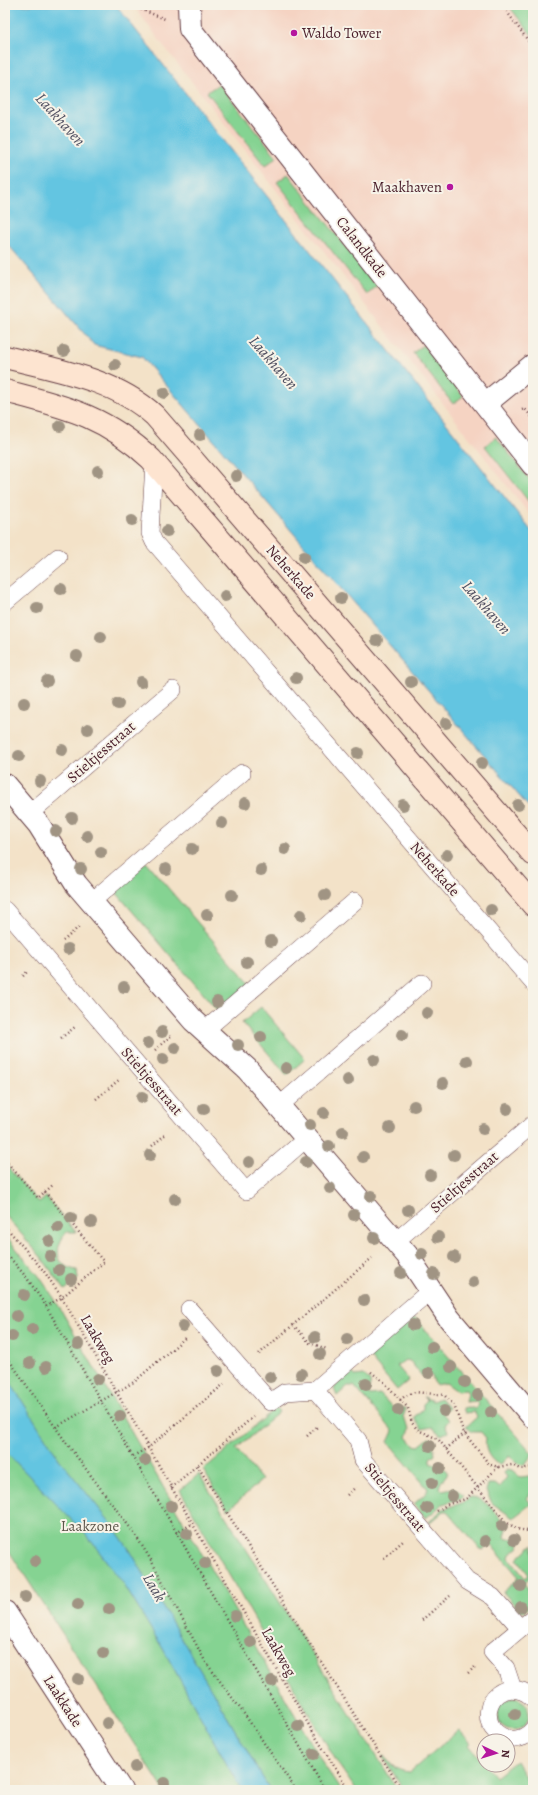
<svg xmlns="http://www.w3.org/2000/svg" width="538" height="1795" font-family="Alegreya,serif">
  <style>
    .built { fill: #f5d3c2 }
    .green { fill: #85d392; stroke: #68795e }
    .water { fill: #63c5e1; stroke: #567286 }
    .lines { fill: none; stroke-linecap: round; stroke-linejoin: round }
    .service-casing { stroke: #633c43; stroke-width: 18 }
    .minor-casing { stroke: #633c43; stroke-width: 24 }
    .secondary-casing { stroke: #633c43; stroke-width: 24 }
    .path { stroke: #633c43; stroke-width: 2.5; stroke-dasharray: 1 3; stroke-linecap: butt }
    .service { stroke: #fff; stroke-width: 17 }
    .minor { stroke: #fff; stroke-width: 22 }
    .secondary { stroke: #fde4d0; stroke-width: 22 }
    .tree { fill: #a09483 }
    .poi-dot { fill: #b5179e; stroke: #f7f3e8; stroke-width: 1.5 }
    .labels { text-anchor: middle; stroke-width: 4; stroke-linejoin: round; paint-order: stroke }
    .poi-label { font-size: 15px; fill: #4a1f2b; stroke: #f7f3e8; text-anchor: start }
    .street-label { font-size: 15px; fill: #4a1f2b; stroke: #f7f3e8 }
    .park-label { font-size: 15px; fill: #5c554a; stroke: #f7f3e8 }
    .water-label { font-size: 16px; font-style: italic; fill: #525162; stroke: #f7f3e8 }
  </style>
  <rect width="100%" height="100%" fill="#f7f3e8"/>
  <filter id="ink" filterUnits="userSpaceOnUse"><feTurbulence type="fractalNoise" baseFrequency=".025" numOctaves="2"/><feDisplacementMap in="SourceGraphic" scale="8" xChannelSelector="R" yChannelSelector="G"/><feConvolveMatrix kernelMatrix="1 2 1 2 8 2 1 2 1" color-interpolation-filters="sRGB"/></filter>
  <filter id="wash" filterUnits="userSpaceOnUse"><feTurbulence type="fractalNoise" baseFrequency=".012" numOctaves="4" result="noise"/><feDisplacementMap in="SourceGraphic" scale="16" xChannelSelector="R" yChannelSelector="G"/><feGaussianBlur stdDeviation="0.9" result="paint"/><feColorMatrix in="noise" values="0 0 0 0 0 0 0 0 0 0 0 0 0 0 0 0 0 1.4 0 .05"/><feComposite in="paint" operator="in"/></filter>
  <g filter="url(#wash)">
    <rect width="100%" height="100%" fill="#f3e2c8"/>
    <!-- built -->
    <path class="built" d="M133,5H533V519L163,45Z"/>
    <!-- green -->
    <path class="green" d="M508,5H533V35L531,34Z
      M219,84L277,157L265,166L207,92Z
      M288,174L377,286L367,295L277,182Z
      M423,345L463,396L453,404L413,353Z
      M496,437L533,484V507L485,446Z
      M146,862L250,984L218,1011L114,890Z
      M261,1007L305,1059L287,1075L242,1023Z
      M5,1164L39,1203L46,1197L76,1232H67C54,1246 54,1267 77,1270L78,1279L65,1290L41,1257L5,1215Z
      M5,1235L39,1276L54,1298L324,1765L341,1790H164L5,1545Z
      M414,1317L533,1454L525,1464L520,1465L509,1456L501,1464L496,1463C488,1457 484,1448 486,1438L481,1432H471L466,1427L477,1417L474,1412L465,1413L463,1408L469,1407L475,1409L479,1405L476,1401L466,1402L468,1393L466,1390L457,1391L446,1383L435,1385L432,1376L427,1375L422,1376L410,1361L405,1360L397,1366L409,1380L397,1390L369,1356Z
      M351,1371L355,1376L364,1375C372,1382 371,1383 368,1392L370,1395L380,1394L393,1408H405V1412L403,1417L410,1429L407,1437L414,1445L419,1446L429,1438L432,1439L435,1443L433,1445L435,1454L430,1458V1463L432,1464H440L448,1473L441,1482L439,1487L442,1490C454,1488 455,1486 464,1496L463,1497L443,1504L426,1518L414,1504L426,1493L428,1489L388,1442L393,1431L354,1386H348L337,1396L334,1389L336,1385Z
      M424,1397L433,1401L440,1398L449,1408L443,1414L449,1420L445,1425L448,1432L441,1435L432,1427L422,1429L415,1420V1416L423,1409V1404L427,1400Z
      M276,1408L279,1412L236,1449L262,1480L228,1510L203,1470Z
      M507,1469L512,1470L520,1477L529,1476L533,1479V1491L527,1498L531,1504L513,1518L492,1503L486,1491L488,1484H495L499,1487L507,1477L504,1473Z
      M199,1474L398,1790H356L338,1764L180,1490Z
      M470,1497C486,1497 498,1516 507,1528L505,1537L507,1539L515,1538L520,1542L519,1547L510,1554L509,1558L525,1578L529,1575L517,1559L533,1544V1575L526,1581L525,1585L533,1594V1603L524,1611L519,1610L503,1592L517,1580L518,1576L492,1546H488L483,1550L479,1548L447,1511H444L430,1523L429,1522L443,1509L465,1502Z
      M497 1714a16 16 0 1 1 32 0a16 16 0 1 1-32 0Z
      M459,1730L471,1743L469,1745L495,1777L516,1761L533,1790H404L383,1757L385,1756C391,1767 398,1771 410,1772Z"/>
    <!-- water -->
    <path class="water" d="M5,5H116L533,533V812L142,357L94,345L5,241Z
      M5,1374L59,1459L110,1522L131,1552L270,1790H241L163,1649L123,1583L88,1537L5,1451Z"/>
  </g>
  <g filter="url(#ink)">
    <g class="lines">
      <defs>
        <path id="service" d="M154,463L150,533L154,542L533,983
          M5,602L58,557
          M29,814L173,690
          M91,902L242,773
          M5,910L246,1191L307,1138
          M204,1031L355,901
          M279,1106L422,983
          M396,1241L533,1124
          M431,1290L315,1390L358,1440L363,1460L467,1581L493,1597L520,1628
          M189,1309L270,1402L285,1392L315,1390
          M513,1689L506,1668L492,1652L533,1618
          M533,1699C529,1694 524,1691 518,1690C484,1683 476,1734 511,1739C519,1740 528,1736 533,1729"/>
        <path id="minor" d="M189,5L190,29L533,465
          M485,404L533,365
          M5,785L39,825L76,884L193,1020L247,1069L407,1255L449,1318L533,1417
          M5,1612L121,1790"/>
        <path id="secondary" d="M5,357C57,370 115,379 155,416L533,854
          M5,391C65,407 104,415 151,459L533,905"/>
      </defs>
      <!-- service casing -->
      <use href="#service" class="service-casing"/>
      <!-- minor casing -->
      <use href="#minor" class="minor-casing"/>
      <!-- secondary casing -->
      <use href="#secondary" class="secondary-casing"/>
      <!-- path -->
      <path class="path" d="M130,5L165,19
        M502,5L529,42L533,45
        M522,410L525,409L533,418
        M63,941L80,926
        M23,976L28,971
        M61,1038L75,1027
        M155,1050L172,1035
        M96,1099L120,1079
        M152,1146L167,1133
        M5,1160L38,1198L54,1184
        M45,1192L104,1262L61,1298L46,1306
        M5,1226L43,1270L61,1296L314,1734L349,1790
        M5,1252L27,1278L46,1306L325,1790
        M293,1325L310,1343L327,1349
        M5,1354L65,1441L134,1533L151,1560L205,1661L245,1715L296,1790
        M259,1354L372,1258
        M371,1372L384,1382L408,1408L412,1423L418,1430L438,1439L506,1522L517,1529L533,1532
        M400,1400L405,1396L415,1392L444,1395L454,1405L463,1431L469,1439L489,1464L498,1467L512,1465L520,1469L533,1467
        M56,1427L134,1382L185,1338
        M307,1436L317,1427
        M446,1449L465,1433
        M133,1456L148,1448L224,1384
        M197,1465L402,1790
        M171,1488L253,1417
        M347,1495L356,1487
        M437,1511L448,1504L466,1499L498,1467
        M176,1533L192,1524
        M384,1558L403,1541
        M422,1620L450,1596
        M468,1673L475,1667"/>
      <!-- service -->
      <use href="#service" class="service"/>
      <!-- minor -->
      <use href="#minor" class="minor"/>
      <!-- secondary -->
      <use href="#secondary" class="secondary"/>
    </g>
    <!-- trees -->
    <g class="tree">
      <circle cx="64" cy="351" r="6"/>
      <circle cx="115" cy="365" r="6"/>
      <circle cx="164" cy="393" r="6"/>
      <circle cx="60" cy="426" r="6"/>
      <circle cx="200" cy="435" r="6"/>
      <circle cx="98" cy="471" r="6"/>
      <circle cx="236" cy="476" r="6"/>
      <circle cx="132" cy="520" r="6"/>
      <circle cx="167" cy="531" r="6"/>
      <circle cx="304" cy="557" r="6"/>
      <circle cx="61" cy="589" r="6"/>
      <circle cx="225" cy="596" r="6"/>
      <circle cx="341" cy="598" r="6"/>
      <circle cx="37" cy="608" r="6"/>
      <circle cx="101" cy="637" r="6"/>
      <circle cx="377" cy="640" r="6"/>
      <circle cx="77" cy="656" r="6"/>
      <circle cx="296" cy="678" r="6"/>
      <circle cx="47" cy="681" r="6"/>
      <circle cx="141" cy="682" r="6"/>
      <circle cx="411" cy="682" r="6"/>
      <circle cx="24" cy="703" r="6"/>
      <circle cx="118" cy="704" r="6"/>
      <circle cx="446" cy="723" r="6"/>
      <circle cx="88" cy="729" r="6"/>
      <circle cx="62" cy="750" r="6"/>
      <circle cx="358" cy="753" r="6"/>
      <circle cx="19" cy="756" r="6"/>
      <circle cx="482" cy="763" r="6"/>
      <circle cx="40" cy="781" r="6"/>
      <circle cx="245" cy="803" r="6"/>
      <circle cx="403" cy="805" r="6"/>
      <circle cx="518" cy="805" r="6"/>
      <circle cx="72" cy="818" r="6"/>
      <circle cx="222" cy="823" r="6"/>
      <circle cx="56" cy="831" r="6"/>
      <circle cx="87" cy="836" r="6"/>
      <circle cx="192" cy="849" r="6"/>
      <circle cx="285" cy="849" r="6"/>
      <circle cx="101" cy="852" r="6"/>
      <circle cx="447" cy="855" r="6"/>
      <circle cx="81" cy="869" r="6"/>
      <circle cx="166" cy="869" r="6"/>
      <circle cx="261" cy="870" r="6"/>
      <circle cx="232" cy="895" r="6"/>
      <circle cx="325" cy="895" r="6"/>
      <circle cx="491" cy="910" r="6"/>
      <circle cx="207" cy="915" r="6"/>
      <circle cx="301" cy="915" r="6"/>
      <circle cx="271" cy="941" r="6"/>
      <circle cx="68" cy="949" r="6"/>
      <circle cx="247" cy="962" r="6"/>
      <circle cx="124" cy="987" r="6"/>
      <circle cx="217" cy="1002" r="6"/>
      <circle cx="427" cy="1013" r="6"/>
      <circle cx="162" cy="1032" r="6"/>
      <circle cx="402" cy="1035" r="6"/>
      <circle cx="261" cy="1037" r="6"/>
      <circle cx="148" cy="1043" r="6"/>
      <circle cx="238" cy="1045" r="6"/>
      <circle cx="175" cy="1048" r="6"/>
      <circle cx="163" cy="1059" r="6"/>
      <circle cx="374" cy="1060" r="6"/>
      <circle cx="467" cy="1061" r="6"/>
      <circle cx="286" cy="1068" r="6"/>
      <circle cx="348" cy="1080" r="6"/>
      <circle cx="443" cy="1083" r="6"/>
      <circle cx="142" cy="1097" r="6"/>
      <circle cx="414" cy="1106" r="6"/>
      <circle cx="204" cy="1109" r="6"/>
      <circle cx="507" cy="1109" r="6"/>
      <circle cx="324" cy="1113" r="6"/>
      <circle cx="310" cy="1125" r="6"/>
      <circle cx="390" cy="1128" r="6"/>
      <circle cx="483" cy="1129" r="6"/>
      <circle cx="343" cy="1132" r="6"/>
      <circle cx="329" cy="1146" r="6"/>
      <circle cx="150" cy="1155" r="6"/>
      <circle cx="454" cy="1155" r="6"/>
      <circle cx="363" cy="1157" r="6"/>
      <circle cx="249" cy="1162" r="6"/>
      <circle cx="306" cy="1162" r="6"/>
      <circle cx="430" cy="1175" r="6"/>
      <circle cx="330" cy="1188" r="6"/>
      <circle cx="371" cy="1196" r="6"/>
      <circle cx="175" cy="1199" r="6"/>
      <circle cx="408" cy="1210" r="6"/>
      <circle cx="354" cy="1215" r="6"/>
      <circle cx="71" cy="1218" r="6"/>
      <circle cx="91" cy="1222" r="6"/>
      <circle cx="58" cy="1227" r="6"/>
      <circle cx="438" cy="1237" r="6"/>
      <circle cx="374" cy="1238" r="6"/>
      <circle cx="49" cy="1241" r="6"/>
      <circle cx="422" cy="1254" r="6"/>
      <circle cx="50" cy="1256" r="6"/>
      <circle cx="454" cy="1257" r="6"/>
      <circle cx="59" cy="1270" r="6"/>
      <circle cx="401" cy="1273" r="6"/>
      <circle cx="434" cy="1274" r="6"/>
      <circle cx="71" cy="1279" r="6"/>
      <circle cx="473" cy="1282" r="6"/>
      <circle cx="24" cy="1295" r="6"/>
      <circle cx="364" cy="1300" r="6"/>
      <circle cx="17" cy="1316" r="6"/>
      <circle cx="413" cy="1325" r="6"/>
      <circle cx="183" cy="1326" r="6"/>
      <circle cx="32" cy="1329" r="6"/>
      <circle cx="12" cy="1336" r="6"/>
      <circle cx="315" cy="1337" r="6"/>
      <circle cx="347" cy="1339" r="6"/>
      <circle cx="78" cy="1344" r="6"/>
      <circle cx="432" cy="1347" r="6"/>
      <circle cx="320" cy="1354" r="6"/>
      <circle cx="30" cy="1363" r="6"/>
      <circle cx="46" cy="1367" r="6"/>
      <circle cx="451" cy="1367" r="6"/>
      <circle cx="218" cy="1371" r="6"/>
      <circle cx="429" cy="1373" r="6"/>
      <circle cx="301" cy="1374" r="6"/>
      <circle cx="270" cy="1377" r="6"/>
      <circle cx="98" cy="1379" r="6"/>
      <circle cx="465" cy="1382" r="6"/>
      <circle cx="366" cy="1384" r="6"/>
      <circle cx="478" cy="1395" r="6"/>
      <circle cx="398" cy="1410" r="6"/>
      <circle cx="444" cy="1411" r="6"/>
      <circle cx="491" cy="1412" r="6"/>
      <circle cx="120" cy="1416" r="6"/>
      <circle cx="430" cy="1446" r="6"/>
      <circle cx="145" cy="1460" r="6"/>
      <circle cx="440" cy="1468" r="6"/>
      <circle cx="432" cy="1483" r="6"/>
      <circle cx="452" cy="1496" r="6"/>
      <circle cx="171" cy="1506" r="6"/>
      <circle cx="427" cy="1508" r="6"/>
      <circle cx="502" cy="1526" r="6"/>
      <circle cx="187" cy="1534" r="6"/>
      <circle cx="514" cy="1540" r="6"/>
      <circle cx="485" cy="1541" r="6"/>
      <circle cx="35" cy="1561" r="6"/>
      <circle cx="205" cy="1563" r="6"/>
      <circle cx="521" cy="1586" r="6"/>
      <circle cx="25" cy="1597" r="6"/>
      <circle cx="78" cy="1604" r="6"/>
      <circle cx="521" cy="1607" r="6"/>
      <circle cx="109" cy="1609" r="6"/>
      <circle cx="235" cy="1616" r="6"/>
      <circle cx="251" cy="1642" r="6"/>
      <circle cx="103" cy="1653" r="6"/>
      <circle cx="78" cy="1679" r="6"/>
      <circle cx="272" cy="1681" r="6"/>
      <circle cx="515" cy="1714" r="6"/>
      <circle cx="107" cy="1723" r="6"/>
      <circle cx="298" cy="1726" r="6"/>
      <circle cx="314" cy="1754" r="6"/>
      <circle cx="135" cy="1767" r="6"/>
      <circle cx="164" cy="1783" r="6"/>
    </g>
  </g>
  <!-- markers -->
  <g class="poi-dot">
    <circle cx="294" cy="33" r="4"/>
    <circle cx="450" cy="187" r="4"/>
  </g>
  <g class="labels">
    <!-- poi labels -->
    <g class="poi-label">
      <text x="302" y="38">Waldo Tower</text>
      <text x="442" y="192" text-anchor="end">Maakhaven</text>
    </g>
    <!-- street labels -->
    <g class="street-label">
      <text transform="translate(362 247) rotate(52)" y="5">Calandkade</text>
      <text transform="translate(291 572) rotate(49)" y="5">Neherkade</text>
      <text transform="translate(101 752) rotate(-41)" y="5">Stieltjesstraat</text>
      <text transform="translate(435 869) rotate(49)" y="5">Neherkade</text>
      <text transform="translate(152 1081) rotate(49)" y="5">Stieltjesstraat</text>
      <text transform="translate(464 1182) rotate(-41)" y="5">Stieltjesstraat</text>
      <text transform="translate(98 1339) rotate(60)" y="5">Laakweg</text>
      <text transform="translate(395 1497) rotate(50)" y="5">Stieltjesstraat</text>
      <text transform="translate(279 1652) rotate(60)" y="5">Laakweg</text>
      <text transform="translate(63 1701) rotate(57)" y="5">Laakkade</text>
    </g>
    <!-- park labels -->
    <g class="park-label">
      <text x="90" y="1531">Laakzone</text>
    </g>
    <!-- water labels -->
    <g class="water-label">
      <text transform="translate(61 119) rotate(48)" y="6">Laakhaven</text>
      <text transform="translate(274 362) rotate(49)" y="6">Laakhaven</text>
      <text transform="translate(487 607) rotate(49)" y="6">Laakhaven</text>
      <text transform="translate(155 1587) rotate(60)" y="6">Laak</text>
    </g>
  </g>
  <!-- margin -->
  <rect width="538" height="1795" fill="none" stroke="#f7f3e8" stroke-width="20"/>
  <!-- north arrow -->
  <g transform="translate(496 1753) rotate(94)"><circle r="19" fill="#f7f3e8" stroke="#b29e9c"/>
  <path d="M0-3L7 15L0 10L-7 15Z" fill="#b5179e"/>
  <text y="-6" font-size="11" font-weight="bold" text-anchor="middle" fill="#4a1f2b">N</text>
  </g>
</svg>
